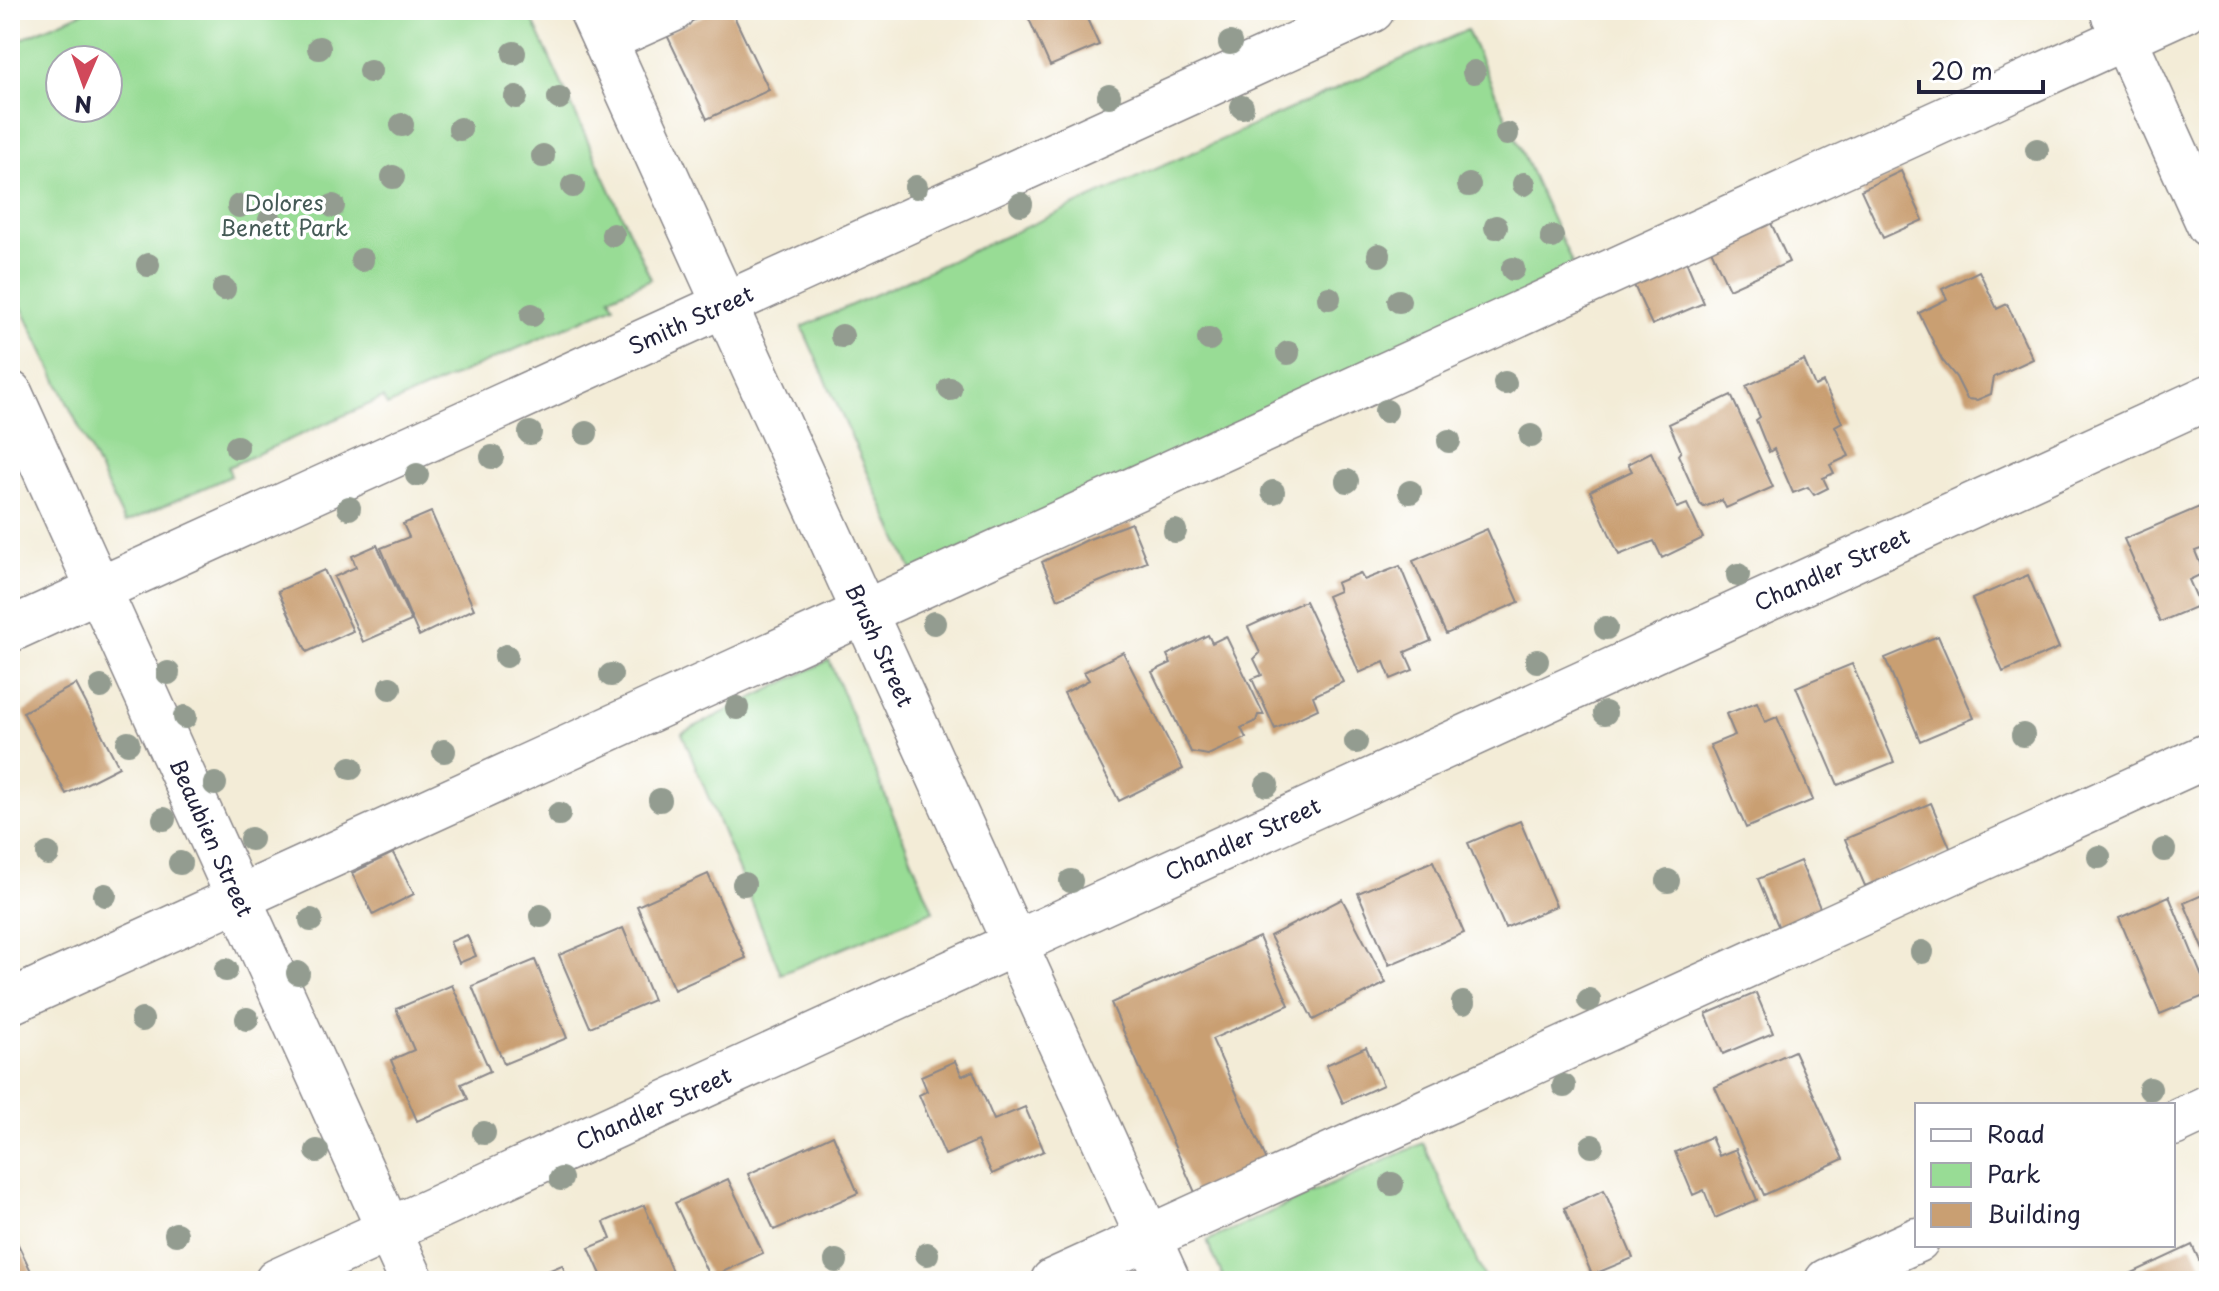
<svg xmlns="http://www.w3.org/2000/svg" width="2219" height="1291" font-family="'Playpen Sans',sans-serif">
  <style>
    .green { fill: #98dc95; stroke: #5d7f68; stroke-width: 2; fill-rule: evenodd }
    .building { fill: #c99f72 }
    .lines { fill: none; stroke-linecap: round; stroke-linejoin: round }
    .minor-casing { stroke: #8a8789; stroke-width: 47 }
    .minor { stroke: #fff; stroke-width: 44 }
    .tree { fill: #939c90 }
    .labels { text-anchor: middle; stroke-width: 7; stroke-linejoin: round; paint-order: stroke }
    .park-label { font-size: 22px; fill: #455a56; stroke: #fff }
    .street-label { font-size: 22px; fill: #22223b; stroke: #fff }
  </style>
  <rect width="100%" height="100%" fill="#fff"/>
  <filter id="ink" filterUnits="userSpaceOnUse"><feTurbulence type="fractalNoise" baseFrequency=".0125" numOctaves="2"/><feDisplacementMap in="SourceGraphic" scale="16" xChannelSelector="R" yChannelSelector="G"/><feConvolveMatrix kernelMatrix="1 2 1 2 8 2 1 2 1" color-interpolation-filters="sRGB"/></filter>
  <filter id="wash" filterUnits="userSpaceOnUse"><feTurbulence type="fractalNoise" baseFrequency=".006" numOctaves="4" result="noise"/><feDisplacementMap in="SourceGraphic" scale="32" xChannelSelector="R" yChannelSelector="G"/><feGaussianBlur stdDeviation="1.8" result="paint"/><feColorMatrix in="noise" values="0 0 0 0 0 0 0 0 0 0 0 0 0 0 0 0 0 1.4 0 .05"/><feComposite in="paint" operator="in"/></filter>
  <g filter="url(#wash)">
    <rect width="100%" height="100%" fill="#f3ecd7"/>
    <!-- green -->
    <path class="green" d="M88,10H528L651,279L610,297L614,306L387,406L383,398L228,467L231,476L125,523L10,283V44ZM108,60V108H60V60Z
      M1467,30L1577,274L912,571L802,327Z
      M829,660L933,911L781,974L682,733Z
      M1423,1143L1486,1281H1225L1207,1241Z"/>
    <g id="blocks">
      <!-- building -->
      <path class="building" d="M716,10H731L769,90L707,119L666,33Z
        M1025,10H1083L1099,45L1050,66Z
        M1901,171L1923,220L1883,238L1861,190Z
        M1770,221L1789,262L1729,289L1710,248Z
        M1686,261L1704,303L1652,325L1633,283Z
        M1979,271L1997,309L2007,304L2033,359L1994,377L1991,394L1977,400L1967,399L1956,377L1942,360L1919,313L1947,299L1942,289Z
        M1804,360L1815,386L1823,382L1842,422L1835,426L1849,456L1830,465L1834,473L1823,478L1828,488L1814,495L1808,487L1793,493L1774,449L1769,452L1756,420L1760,417L1746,386Z
        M1731,395L1773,487L1726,508L1722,500L1704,507L1700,504L1678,455L1681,451L1669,424Z
        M1651,452L1677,508L1687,504L1703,538L1662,558L1654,541L1619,555L1590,491L1632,471L1628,464Z
        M2209,503V546L2195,551L2204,573L2189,580L2200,605L2160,622L2124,539Z
        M431,512L474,609L419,636L381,548L409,537L403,524Z
        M1131,523L1147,562L1058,599L1042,562L1087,540Z
        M1487,529L1519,602L1446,634L1413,561Z
        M377,545L411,621L363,642L334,577L356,567L352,556Z
        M1400,566L1431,641L1405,652L1413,670L1391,679L1384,662L1359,673L1327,596L1339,591L1336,583L1360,573L1364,580Z
        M324,570L353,631L307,652L278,591Z
        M2028,575L2059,648L2003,672L1972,599Z
        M1305,601L1343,682L1313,696L1318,709L1275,729L1252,679L1262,675L1254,659L1260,653L1248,627Z
        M1208,635L1212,643L1226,636L1264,715H1258L1256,721L1241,728L1246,738L1208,755L1191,752L1152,672L1171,663L1167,655Z
        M1938,636L1974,718L1920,741L1885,658Z
        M1123,652L1183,769L1119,801L1064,693L1089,680L1084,672Z
        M1852,664L1894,762L1838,785L1796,687Z
        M76,684L119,767L66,794L23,712Z
        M1757,702L1765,722L1777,717L1813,800L1746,828L1710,745L1735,735L1726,714Z
        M1931,803L1951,850L1865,886L1845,839Z
        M1520,821L1556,906L1505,928L1468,843Z
        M393,853L414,894L373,915L352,873Z
        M1433,861L1464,933L1389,965L1358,893Z
        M1800,861L1821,910L1779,928L1758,879Z
        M708,874L746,958L674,990L637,906Z
        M2209,892V962L2184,903Z
        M2169,896L2209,994L2160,1014L2119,918Z
        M1342,899L1386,983L1313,1020L1270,936Z
        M623,928L653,1000L590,1027L559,955Z
        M467,935L476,956L459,963L450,942Z
        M1259,937L1289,1005L1212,1039L1269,1165L1197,1197L1111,1003Z
        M535,960L567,1038L504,1064L472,986Z
        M452,985L490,1071L461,1084L468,1099L417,1121L391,1060L414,1050L396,1009Z
        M1756,993L1773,1033L1723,1054L1706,1014Z
        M1366,1047L1383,1085L1343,1103L1326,1065Z
        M1794,1051L1843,1159L1764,1195L1715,1087Z
        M955,1061L962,1076L973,1071L994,1120L1025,1107L1044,1151L992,1174L977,1141L945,1155L919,1095L927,1091L921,1076Z
        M833,1135L858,1193L774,1230L748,1174Z
        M1711,1137L1719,1156L1736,1149L1757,1200L1715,1218L1704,1190L1693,1195L1675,1152Z
        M728,1179L763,1253L710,1278L675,1203Z
        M1604,1190L1633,1258L1592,1275L1564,1208Z
        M644,1205L676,1281H604L589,1248L611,1239L604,1222Z
        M10,1228L31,1271L11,1281H10Z
        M2192,1245L2209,1281H2115Z
        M562,1265L569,1281H524Z"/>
    </g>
  </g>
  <g filter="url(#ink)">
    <use href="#blocks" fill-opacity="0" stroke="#8a8789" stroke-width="2"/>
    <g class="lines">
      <defs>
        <g id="minor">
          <path id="s1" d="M591,10L1168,1281"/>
          <path d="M2113,13L2209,225"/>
          <path d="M605,40L672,10"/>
          <path id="s2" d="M10,393L412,1281"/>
          <path id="s3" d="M10,630L1372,10"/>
          <path d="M10,1002L2185,10"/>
          <path d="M2173,1124L2209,1107"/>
          <path id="s4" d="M277,1281L2209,397"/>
          <path d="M1053,1281L2209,755"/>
          <path d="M1827,1281L1917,1240"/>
        </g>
      </defs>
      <!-- minor casing -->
      <use href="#minor" class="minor-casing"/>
      <!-- minor -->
      <use href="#minor" class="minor"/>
    </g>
    <!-- trees -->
    <g class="tree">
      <circle cx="1230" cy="43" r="12"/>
      <circle cx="319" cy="48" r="12"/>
      <circle cx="514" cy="53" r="12"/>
      <circle cx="370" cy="71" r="12"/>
      <circle cx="1474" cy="72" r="12"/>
      <circle cx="1109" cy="96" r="12"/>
      <circle cx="516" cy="97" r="12"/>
      <circle cx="559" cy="98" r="12"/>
      <circle cx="1242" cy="107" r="12"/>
      <circle cx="402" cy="125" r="12"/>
      <circle cx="460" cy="129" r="12"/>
      <circle cx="1507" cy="134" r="12"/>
      <circle cx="2037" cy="150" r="12"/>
      <circle cx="543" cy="156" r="12"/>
      <circle cx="393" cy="177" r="12"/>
      <circle cx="1524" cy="184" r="12"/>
      <circle cx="1469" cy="185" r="12"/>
      <circle cx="573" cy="186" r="12"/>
      <circle cx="916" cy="187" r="12"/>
      <circle cx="1021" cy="204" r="12"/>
      <circle cx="239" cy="206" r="12"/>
      <circle cx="333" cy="206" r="12"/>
      <circle cx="270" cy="220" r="12"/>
      <circle cx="1496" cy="227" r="12"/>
      <circle cx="613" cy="235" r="12"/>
      <circle cx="1552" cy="237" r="12"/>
      <circle cx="1379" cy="255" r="12"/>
      <circle cx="362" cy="260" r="12"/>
      <circle cx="148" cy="265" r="12"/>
      <circle cx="1513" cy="269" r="12"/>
      <circle cx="224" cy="289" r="12"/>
      <circle cx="1329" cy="298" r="12"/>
      <circle cx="1399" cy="301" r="12"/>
      <circle cx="532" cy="315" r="12"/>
      <circle cx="842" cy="336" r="12"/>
      <circle cx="1209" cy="339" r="12"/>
      <circle cx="1288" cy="353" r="12"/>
      <circle cx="1505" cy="383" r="12"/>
      <circle cx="950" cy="389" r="12"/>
      <circle cx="1386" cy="411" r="12"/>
      <circle cx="530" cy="433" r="12"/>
      <circle cx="586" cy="433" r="12"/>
      <circle cx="1531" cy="436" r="12"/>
      <circle cx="1449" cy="441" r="12"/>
      <circle cx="237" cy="447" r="12"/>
      <circle cx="492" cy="457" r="12"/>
      <circle cx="417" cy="475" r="12"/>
      <circle cx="1347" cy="481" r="12"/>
      <circle cx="1273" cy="492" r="12"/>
      <circle cx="1410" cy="492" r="12"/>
      <circle cx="349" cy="508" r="12"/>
      <circle cx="1175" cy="531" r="12"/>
      <circle cx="1738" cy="575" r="12"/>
      <circle cx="934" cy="623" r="12"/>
      <circle cx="1606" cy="628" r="12"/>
      <circle cx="506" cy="656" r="12"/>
      <circle cx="1537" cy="661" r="12"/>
      <circle cx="168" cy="673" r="12"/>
      <circle cx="611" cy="675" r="12"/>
      <circle cx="101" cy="687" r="12"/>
      <circle cx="390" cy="688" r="12"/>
      <circle cx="737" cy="708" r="12"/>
      <circle cx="1605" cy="713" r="12"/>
      <circle cx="185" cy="717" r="12"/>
      <circle cx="2023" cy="735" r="12"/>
      <circle cx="1356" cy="742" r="12"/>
      <circle cx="128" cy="743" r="12"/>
      <circle cx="444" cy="751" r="12"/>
      <circle cx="351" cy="768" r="12"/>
      <circle cx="215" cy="784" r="12"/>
      <circle cx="1267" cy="785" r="12"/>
      <circle cx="660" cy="800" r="12"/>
      <circle cx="559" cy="814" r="12"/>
      <circle cx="164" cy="819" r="12"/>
      <circle cx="251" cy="839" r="12"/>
      <circle cx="2164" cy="850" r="12"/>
      <circle cx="48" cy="854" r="12"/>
      <circle cx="2099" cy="857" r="12"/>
      <circle cx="180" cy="863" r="12"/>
      <circle cx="1071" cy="881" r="12"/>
      <circle cx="1668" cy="881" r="12"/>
      <circle cx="744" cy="884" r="12"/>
      <circle cx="105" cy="895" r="12"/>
      <circle cx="541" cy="916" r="12"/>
      <circle cx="311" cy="920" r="12"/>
      <circle cx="1922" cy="952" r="12"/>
      <circle cx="226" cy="970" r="12"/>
      <circle cx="298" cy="973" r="12"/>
      <circle cx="1589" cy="1000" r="12"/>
      <circle cx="1463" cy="1003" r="12"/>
      <circle cx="247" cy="1019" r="12"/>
      <circle cx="142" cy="1020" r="12"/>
      <circle cx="1564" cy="1086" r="12"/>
      <circle cx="2150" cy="1089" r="12"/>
      <circle cx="484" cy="1133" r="12"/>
      <circle cx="1592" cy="1146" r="12"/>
      <circle cx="317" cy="1151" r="12"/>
      <circle cx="561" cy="1179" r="12"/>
      <circle cx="1392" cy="1184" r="12"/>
      <circle cx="176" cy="1234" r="12"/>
      <circle cx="927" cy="1254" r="12"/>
      <circle cx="836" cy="1261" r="12"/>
    </g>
  </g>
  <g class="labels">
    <!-- park labels -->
    <g class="park-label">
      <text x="284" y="211">Dolores<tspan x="284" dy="25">Benett Park</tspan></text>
    </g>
    <!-- street labels -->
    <g class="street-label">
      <text dy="8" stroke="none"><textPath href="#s3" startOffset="748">Smith Street</textPath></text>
      <text dy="8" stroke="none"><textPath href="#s4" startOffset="1710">Chandler Street</textPath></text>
      <text dy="8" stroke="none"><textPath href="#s1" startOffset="698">Brush Street</textPath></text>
      <text dy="8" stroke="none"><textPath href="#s2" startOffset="488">Beaubien Street</textPath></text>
      <text dy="8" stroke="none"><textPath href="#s4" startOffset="1062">Chandler Street</textPath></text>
      <text dy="8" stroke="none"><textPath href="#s4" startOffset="414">Chandler Street</textPath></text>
    </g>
  </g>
  <!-- margin -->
  <rect width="2219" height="1291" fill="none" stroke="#fff" stroke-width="40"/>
  <!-- legend -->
  <rect x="1915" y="1103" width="260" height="144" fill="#ffffff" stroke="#a7a7b1" stroke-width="2"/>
  <rect x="1931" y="1129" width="40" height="12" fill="#ffffff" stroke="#a7a7b1" stroke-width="2"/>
  <text x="1987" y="1143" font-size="24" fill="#22223b">Road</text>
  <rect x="1931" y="1163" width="40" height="24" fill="#98dc95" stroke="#a7a7b1" stroke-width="2"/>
  <text x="1987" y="1183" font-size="24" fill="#22223b">Park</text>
  <rect x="1931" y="1203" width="40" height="24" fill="#c99f72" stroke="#a7a7b1" stroke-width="2"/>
  <text x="1987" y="1223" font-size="24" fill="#22223b">Building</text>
  <!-- north arrow -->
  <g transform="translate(84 84) rotate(182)"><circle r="38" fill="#ffffff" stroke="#a7a7b1" stroke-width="2"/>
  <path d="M0-6L14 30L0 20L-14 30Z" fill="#d1495b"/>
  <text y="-12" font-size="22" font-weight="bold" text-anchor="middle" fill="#22223b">N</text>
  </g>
  <!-- scale -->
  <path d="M1919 80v12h124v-12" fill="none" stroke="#22223b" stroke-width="4"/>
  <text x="1931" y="80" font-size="24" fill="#22223b" stroke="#ffffff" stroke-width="6" paint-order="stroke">20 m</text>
</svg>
